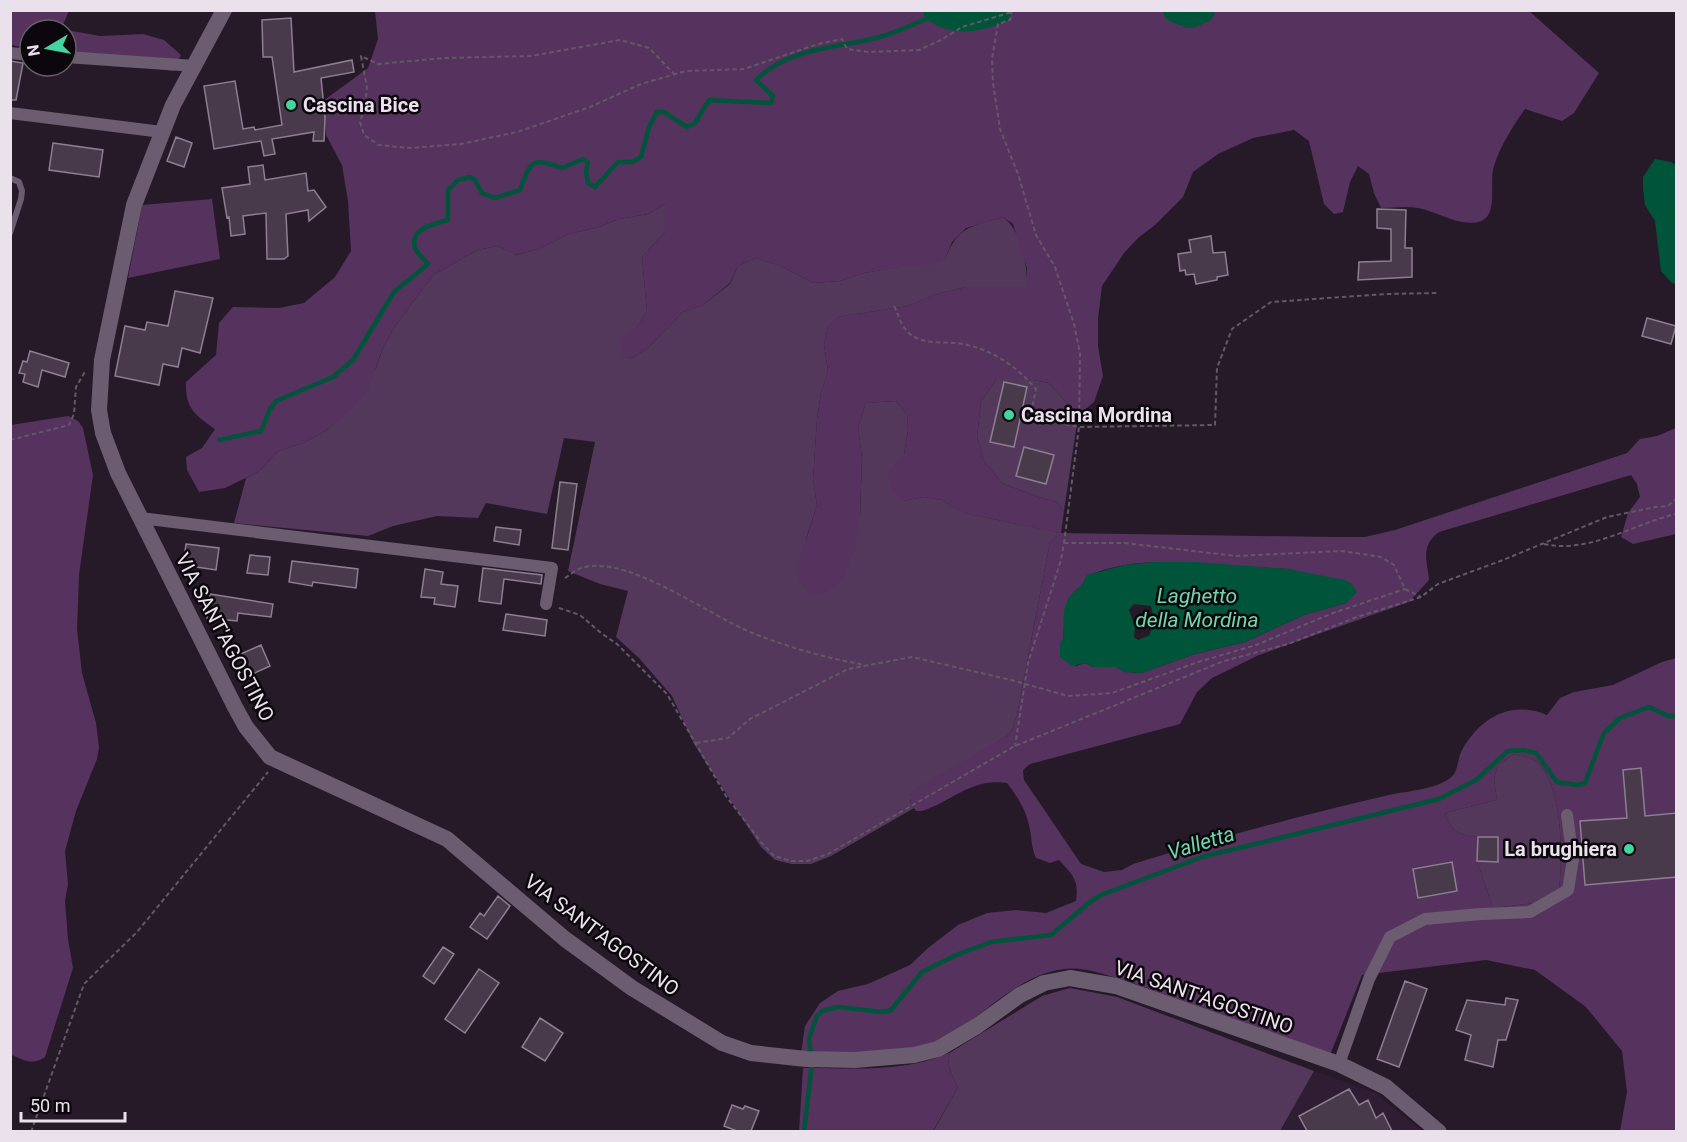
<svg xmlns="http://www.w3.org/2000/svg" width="1687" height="1142" font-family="Roboto,sans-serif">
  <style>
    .built { fill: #2f1e33 }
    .green { fill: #54385b }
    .forest { fill: #56325f; fill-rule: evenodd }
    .water { fill: #00543a; fill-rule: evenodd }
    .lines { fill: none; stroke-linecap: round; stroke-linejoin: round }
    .stream { stroke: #00543a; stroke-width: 4.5 }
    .river { stroke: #00543a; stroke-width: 26 }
    .building { fill: #483a4b; stroke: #8d7e91; stroke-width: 1.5 }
    .path { stroke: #635866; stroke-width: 2; stroke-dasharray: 4.5 3; stroke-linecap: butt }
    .service { stroke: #6b5c6f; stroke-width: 6 }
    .minor { stroke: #6b5c6f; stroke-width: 12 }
    .tertiary { stroke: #6b5c6f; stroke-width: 16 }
    .poi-dot { fill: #44d49f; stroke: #0c070d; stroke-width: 2 }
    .labels { text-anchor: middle; stroke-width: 5; stroke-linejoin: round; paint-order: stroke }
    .poi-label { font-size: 20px; font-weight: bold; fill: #eae1ec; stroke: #0c070d; text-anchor: start }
    .street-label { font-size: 20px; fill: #eae1ec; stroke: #0c070d }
    .water-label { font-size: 21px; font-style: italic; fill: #70d6ab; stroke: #0c070d }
  </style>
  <rect width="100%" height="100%" fill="#261a29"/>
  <!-- built -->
  <path class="built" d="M1314,1071L1375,1093L1422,1131L1280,1132Z"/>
  <!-- green -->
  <path class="green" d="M665,204V232L642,257L647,312L637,327L630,359L648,348L683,312L703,305L730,284L738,266L756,258L781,266L813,283L840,281L864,273L945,259C959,225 971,227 1003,217C1021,230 1028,266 1027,287H966L937,294L908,306L837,317L828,327L824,344L828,371L821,393L817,419L813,480L817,505L806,539L860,516L862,457L858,427L866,403L896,401L907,414L908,431L904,454V501L924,497L942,500L964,513L1061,533L1050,542L1017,715L1012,730L1007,736L910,795V801L914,808L831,856L811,864H792L775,860L761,847L694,744L672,696L639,658L616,637L628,591L600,584L568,571L595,442L564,438L547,514L486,503L478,518L437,516L393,526L368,536L234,523L246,478L258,472L278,451L303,443L329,429L376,368L383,348L395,326L433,275L477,250L498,246L516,255L538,249L569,234L599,227L619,219L648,214Z
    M997,378H1022L1049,383L1078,416L1064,511L1057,502L1038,497L1002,483L984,461L977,436L981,402Z
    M1514,754C1520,756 1531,757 1536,761C1563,783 1563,857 1559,889L1535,903L1493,908L1477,861L1478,837C1459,835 1452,833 1445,813L1497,800L1494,779L1498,765Z
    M1070,988L1117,997L1314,1071L1280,1131L933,1132L958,1087C952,1075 945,1065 951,1052L1042,996Z"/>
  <!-- forest -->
  <path class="forest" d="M10,11H69L61,29L100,36L143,34L164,40L181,55L173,71L66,54V30H30V49L11,45Z
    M375,11H1529L1599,73L1574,113L1562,121L1525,109C1513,126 1500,146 1494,166C1487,188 1505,229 1462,222C1447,219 1433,211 1418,208C1406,206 1393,208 1381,208L1374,193L1369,174L1358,166L1350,182L1343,212L1334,214L1324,204L1309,141L1294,130L1253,138L1218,154L1193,172L1183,197L1155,225L1138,238L1124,253L1102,286L1098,318V346L1103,376L1094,402L1078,416L1049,383L1022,378H997L981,402L977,436L984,461L1002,483L1038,497L1057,502L1064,511L1061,533L1331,537H1365L1395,530L1627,453L1640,439L1657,436L1676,428V534L1633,544L1621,537L1628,513L1640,497L1637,484L1631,475L1439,532C1420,546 1427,560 1429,580L1409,602L1259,655L1212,678L1197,692L1180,724L1030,764L1023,770L1024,780L1081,864L1104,872L1122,870L1133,864C1217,838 1303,815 1389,795C1406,791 1443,789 1454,774C1458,768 1458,759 1461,752C1478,719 1510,699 1547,715L1560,698L1574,692L1613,685L1662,662L1676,658V1131H1620L1627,1092L1622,1051L1586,1007L1535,970L1486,960L1362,975L1330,1055L1133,983C1115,978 1098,971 1080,969C1045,965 1012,989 986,1009C970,1021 955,1035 937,1042C896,1058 843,1054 801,1053L805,1026L820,1003L838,991L868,984L910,965L928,948L958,925L987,913L1016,910L1046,913L1076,901C1079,880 1073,875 1059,860L1050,863L1036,858C1031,847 1032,837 1029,825C1025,808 1017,796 1007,783C971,778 953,801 922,811H916C911,803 907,799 913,790L1007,736L1012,730L1017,715L1050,542L1060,533L963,513L942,500L924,497L904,501L892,491L888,472L904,454L908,431L907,414L896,401L866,403L858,427L862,457L860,516L855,546L843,579L824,594L811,596L799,581L798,565L817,505L813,480L817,419L821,393L828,371L824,344L828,327L836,317L908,306L937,294L966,287H1027V268L1013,224L1003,217L966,228L952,242L945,259L933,266L901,267L864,273L840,281L813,283L781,266L756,258L738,266L730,283L703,305L683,312L648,348L630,359L623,358L620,338L637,327L647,312L642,257L665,232V204L648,214L619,219L599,227L569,234L538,249L515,255L498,246L477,250L433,275L395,326L383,348L367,392L352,409L329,429L303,443L278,451L258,472L225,488L199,492L187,470L186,457L202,448L215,429C195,415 185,408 186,382L216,355L219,323L233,307L279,308L304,303L335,277L351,251L348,201L342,165L326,135L323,101L368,68L378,39ZM1162,562L1288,569L1297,571L1346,603L1304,615L1245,642L1195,654L1141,673L1125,672L1116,667H1093L1085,663L1076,666L1060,644L1063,639L1064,625L1075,591L1082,585L1087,576C1110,566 1137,562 1162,562ZM1514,754C1520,756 1531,757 1536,761C1563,783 1563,857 1559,889L1535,903L1493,908L1477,861L1478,837C1459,835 1452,833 1445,813L1497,800L1494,779L1498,765Z
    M212,199L220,259L128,278L142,205Z
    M68,416L78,421L83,428L93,475L79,575L77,629L82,673L96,723L99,748L97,759L76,811L65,851L68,884L65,901L68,939L73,968L45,1057C33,1066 23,1060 10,1054L11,425Z
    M951,1052C945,1065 952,1075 958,1087L933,1131L799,1132L803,1068C852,1068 906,1073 951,1052Z"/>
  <!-- water -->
  <path class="water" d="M1655,159L1671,162L1676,165V284L1672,283L1661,271L1655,221L1645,205L1643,188V177Z
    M1154,562H1195L1288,569L1344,580L1351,583L1357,592L1346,603L1304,615L1245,642L1195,654L1141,673L1125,672L1116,667H1093L1085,663L1072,666L1060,657V644L1063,639L1064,611L1068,598L1082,585L1087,575L1125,565ZM1134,604L1151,606L1153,615L1150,635L1138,640L1134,637L1135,627L1129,610Z"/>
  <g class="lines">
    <!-- stream -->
    <path class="stream" d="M219,440L261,431L270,409L276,401L333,377L353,360L394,292L428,264C424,259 417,253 415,248C409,228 435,224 448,220V190L458,180L470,177L475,180L482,193L495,198L520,190C531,162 530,156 562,168L583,159L588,163L586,171L588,183L595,187L618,162H632L641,157L649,127L657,112H664L687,127L695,123L709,100L771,103L773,96L756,80C789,47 838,48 880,37C900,31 921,21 940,13
      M811,1054L809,1038L817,1016L822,1011L838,1007L883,1012L891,1010L922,972L956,955L991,942L1051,935L1090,902L1101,895L1202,857L1439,799L1476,780L1508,751L1523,750L1536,753L1557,782L1578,785L1585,783L1604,733L1620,718L1649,707L1668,716H1676
      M804,1132L812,1063"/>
    <!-- river -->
    <path class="river" d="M936,10C956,23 979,19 999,10
      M1176,10L1190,15L1202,10"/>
  </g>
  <!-- building -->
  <path class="building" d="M291,18L294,72L352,60L354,72L321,78L325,117L324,141H313L314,132L272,139L275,154L264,156L261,141L214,149L204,86L235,81L243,129L254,127L255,130L282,125L272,57H263L262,20Z
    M10,61L23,63L16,100H10Z
    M176,137L192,143L184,167L167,161Z
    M53,143L103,150L99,177L49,170Z
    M263,165L265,180L306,173L308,191L314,190L326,207L309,221L308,210L286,214L288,256L284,259H267L266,213L243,216L245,234L231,236L229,217L227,218L222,188L250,184L248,167Z
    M1377,209L1406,210L1405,248H1412V277L1358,280L1359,262L1391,261V229L1377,228Z
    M1211,236L1213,253L1225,252L1228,275L1217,277V280L1196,284L1194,274L1186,275L1185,270L1180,271L1178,254L1191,252L1189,240Z
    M175,291L213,298L200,353L182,348L178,367L163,364L159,385L115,376L125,326L145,330L147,322L168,326Z
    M1647,318L1676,326L1671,344L1642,336Z
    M30,351L69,363L65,377L42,370L38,387L23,382L25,374L19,373L23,361L27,362Z
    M1004,382L1027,387L1014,447L990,442Z
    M1024,447L1054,455L1046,484L1016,476Z
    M560,482L577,484L568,550L552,548Z
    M496,527L521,530L519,545L494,541Z
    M186,544L219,548L216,570L190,566L191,560L184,559Z
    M250,555L270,557L268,575L247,573Z
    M292,561L358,569L356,588L313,582L312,586L289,582Z
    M483,568L542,575L541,584L504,579L501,604L479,601Z
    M425,569L443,572L441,584L458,586L455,607L434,604L435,598L421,597Z
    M210,594L273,604L271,617L238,613L237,621L207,618Z
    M506,614L547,620L545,636L503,630Z
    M261,645L270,666L250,675L241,654Z
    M1641,768L1645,816L1677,813V877L1585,885L1580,821L1627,818L1623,770Z
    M1478,837H1498V862L1477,861Z
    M1452,862L1457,891L1418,898L1413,869Z
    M498,896L510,906L487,939L470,927L480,913L484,916Z
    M443,947L454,954L434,984L423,976Z
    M479,969L499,983L465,1033L445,1019Z
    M1405,981L1427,989L1399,1067L1377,1059Z
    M1506,998L1518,1000L1506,1040H1498L1493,1067L1465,1060L1471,1035L1456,1030L1467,1000L1505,1005Z
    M540,1018L563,1033L545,1061L522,1047Z
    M1349,1089L1359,1105L1368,1100L1376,1118L1383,1113L1392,1131H1307L1299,1116Z
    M732,1105L743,1109L745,1106L759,1111L751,1131H737L724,1126Z"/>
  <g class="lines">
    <!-- path -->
    <path class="path" d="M1012,10L1010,20L998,24L992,59L993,83L1000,129L1018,174L1036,235L1055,267L1074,324L1080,353L1079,427L1064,543L1061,560L1028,663L1015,746
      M675,75L649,48L620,40L531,56L444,58L378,64L361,56L367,88L365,106L360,122L364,135L379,145L410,148L461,144L517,132L590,107L641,84L686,71L744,69L818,44L842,39L847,49L869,52L919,50L941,40L962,27L1012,12
      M894,306C900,317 901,329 913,336C926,345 947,341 963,344C993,350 1016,366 1036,389L1030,418L1079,427L1215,425L1217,368L1232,329L1271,302L1386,294L1438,293
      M10,440L69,425L74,414L76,387L86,370
      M1064,543H1125L1236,556L1341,551L1369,555L1381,557L1394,565L1405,589L1421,597
      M1544,544C1589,554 1633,524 1676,514
      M565,578C571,574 578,568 585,567C631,557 707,614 750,632C787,647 826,658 865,665
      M559,608L580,615L601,633L617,644L667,694L726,796L761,842L774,856L791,861H807L828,854L1015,746L1224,661L1288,644L1357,617L1421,597L1438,584L1503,560L1607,517L1656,507L1668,506L1676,499
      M696,743L728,738L750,719L848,669L912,657L1011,680L1068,696L1112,693L1198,662L1256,645L1333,613L1405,589
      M31,1132L84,984L137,932L268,772"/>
    <!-- service -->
    <path class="service" d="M10,178L19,182L22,191L21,199L10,233"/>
    <!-- minor -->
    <path class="minor" d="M10,53L30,55
      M66,57L195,66
      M10,113L162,132
      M140,518L552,568L546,604
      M1339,1064L1369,979L1390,937L1425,919L1481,914L1530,912L1568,890L1573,859L1567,815"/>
    <!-- tertiary -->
    <path class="tertiary" d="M224,10L173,105L134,205L102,360L99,410L103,433L118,473L235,707L246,727L270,757L447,839L565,939L632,988L722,1043L751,1053L806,1059L855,1060L914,1055L938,1049L977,1026L1020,995L1044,983L1070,978L1116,986L1339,1064L1386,1087L1439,1132"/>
  </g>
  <!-- markers -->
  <g class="poi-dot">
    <circle cx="291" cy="105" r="6"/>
    <circle cx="1009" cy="415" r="6"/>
    <circle cx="1629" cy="849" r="6"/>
  </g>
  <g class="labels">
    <!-- poi labels -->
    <g class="poi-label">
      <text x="303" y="112">Cascina Bice</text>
      <text x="1021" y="422">Cascina Mordina</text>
      <text x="1617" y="856" text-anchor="end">La brughiera</text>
    </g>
    <!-- street labels -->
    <g class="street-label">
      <text transform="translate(225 637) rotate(62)" y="7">VIA SANT'AGOSTINO</text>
      <text transform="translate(602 935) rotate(37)" y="7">VIA SANT'AGOSTINO</text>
      <text transform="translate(1204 997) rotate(19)" y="7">VIA SANT'AGOSTINO</text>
    </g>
    <!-- water labels -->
    <g class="water-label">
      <text x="1197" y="603">Laghetto<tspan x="1197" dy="24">della Mordina</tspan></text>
      <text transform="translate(1201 843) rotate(-17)" y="7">Valletta</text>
    </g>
  </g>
  <!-- border -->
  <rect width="1687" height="1142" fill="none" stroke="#eae1ec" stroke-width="24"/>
  <!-- north arrow -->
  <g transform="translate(48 48) rotate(260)"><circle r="28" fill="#0c070d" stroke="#655e66" stroke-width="1.5"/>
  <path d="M0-4.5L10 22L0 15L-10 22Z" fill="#44d49f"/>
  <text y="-9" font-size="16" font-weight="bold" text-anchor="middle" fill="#eae1ec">N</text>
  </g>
  <!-- scale -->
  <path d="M21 1112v9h104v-9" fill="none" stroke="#eae1ec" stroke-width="3"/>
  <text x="30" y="1112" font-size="18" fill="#eae1ec" stroke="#0c070d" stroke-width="4.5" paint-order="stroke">50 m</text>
</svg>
